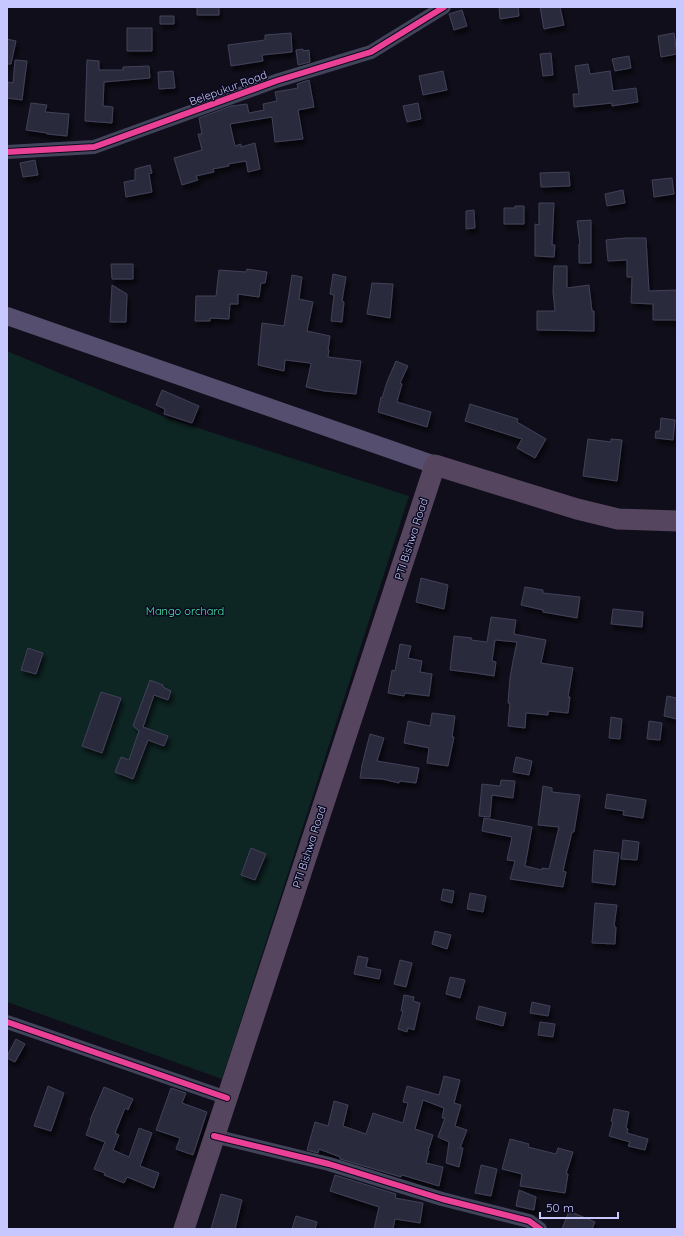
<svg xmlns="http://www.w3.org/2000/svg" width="684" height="1236" font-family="Quicksand,sans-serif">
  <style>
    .green { fill: #0d2523 }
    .building { fill: #2c2b3e; stroke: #414059; filter: url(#shadow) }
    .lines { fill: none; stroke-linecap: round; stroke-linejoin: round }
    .minor { stroke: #42445b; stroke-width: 14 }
    .major { stroke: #564e6e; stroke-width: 18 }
    .highway { stroke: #56455f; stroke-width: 21 }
    .cycleway-casing { stroke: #0b0a1e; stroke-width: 8 }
    .cycleway { stroke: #ea4096; stroke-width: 6 }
    .labels { text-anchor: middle; stroke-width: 3; stroke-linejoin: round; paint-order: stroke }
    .street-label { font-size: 11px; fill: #c7c8ff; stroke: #0b0a1e }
    .park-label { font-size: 11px; fill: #4ae8ab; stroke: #0b0a1e }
  </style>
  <defs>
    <filter id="shadow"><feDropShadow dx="2.5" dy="4.5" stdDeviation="2" flood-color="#0009"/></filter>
  </defs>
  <rect width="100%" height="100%" fill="#0f0e1a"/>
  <!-- green -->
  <path class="green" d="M7,351L167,418L409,496L222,1079L7,1002Z"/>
  <!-- building -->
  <path class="building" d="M197,7H219V15H197Z
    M499,7H518L519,16L500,19Z
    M540,7H560L564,25L544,29Z
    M462,10L467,26L454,30L449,14Z
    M160,16H174V24H160Z
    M127,28H152V51H127Z
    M291,33L292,52L262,55L263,61L231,66L228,45L265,40V35Z
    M674,33L677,54L661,57L658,36Z
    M7,39L16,41L11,64H7Z
    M303,49V51L309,50L310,62L298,65L296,50Z
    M551,53L553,75L543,76L540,54Z
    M629,56L631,68L615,71L612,59Z
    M15,60L27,61L22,100L7,98L8,82L13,83Z
    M87,60L99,61V70H123V67L149,66L150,78L104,82L103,106L113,107L112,123L85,121Z
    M588,64L590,74L610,71L613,91L636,88L638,102L612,106V103L574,107L573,94H579L575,66Z
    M173,71L175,88L159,89L158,72Z
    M443,71L447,90L423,95L419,76Z
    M309,80L314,107L298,110L303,139L275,142L272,117L230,124L235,146L241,144V147L255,143L260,169L248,172L246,161L228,164L229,166L213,169L214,172L196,176L198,180L182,185L174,158L202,150L198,134H202L199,118L231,106L247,104L249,113L264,110L263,104L277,101L275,92L298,88L297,84Z
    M31,103L47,105L45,112L69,114L67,136L47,134V133L26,130Z
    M418,103L421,119L407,122L403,106Z
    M35,160L38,175L23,177L20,163Z
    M150,165L152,173L149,174L152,192L126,197L124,182L135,180V169Z
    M569,172L570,186L541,187L540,173Z
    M672,178L674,194L654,197L652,180Z
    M623,190L625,203L607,206L605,194Z
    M539,203H554L552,245H555L554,257L535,256V224L539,225Z
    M515,206H524V224H504V208H515Z
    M474,210L475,228L466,229V211Z
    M591,220V263H579V244H580L577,221Z
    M626,238H646L649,291L677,290V320H653V304L631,303L632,277H627V260L608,261L606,240Z
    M111,264H133V279H112Z
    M554,266H567V288L589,285L592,311H594V331L537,330V311H555L553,292Z
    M247,269L267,272L265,283H261L259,297L238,294V304H230L229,319L210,318V321H195L196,296H216L219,270L246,272Z
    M333,274L346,277L342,301L344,302L342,322L331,321L334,295L330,294Z
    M292,275L302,277L299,299L313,302L307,331L330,336L328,350H329L328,357L361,361L356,394L324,391L306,387L311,364L310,363L285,360L284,371L258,365L262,323L284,326Z
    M372,283L393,284L390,318L367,314Z
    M112,285L127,294L126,322H110Z
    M396,361L408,366L400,383L402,384L397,402L431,412L427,427L378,412L381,397L382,398L387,382Z
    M162,390L199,406L192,423L164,414L165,409L156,405Z
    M470,404L518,419L517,422L546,439L535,458L517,448L522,439L465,421Z
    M661,418L675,420L673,440L655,438L656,431H660Z
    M588,439L611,442V439L622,440L617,481L583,476Z
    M421,578L448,585L444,609L416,602Z
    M525,587L543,590V593L580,597L577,618L543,612V610L521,605Z
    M613,609L643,612L642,627L611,624Z
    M491,617L516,620L514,634L546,640L541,663L573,668L568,697H570L568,713L548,711V715L526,713L525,728L508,726L510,703H508L510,678L513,661L517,642L495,640L492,661L496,662L494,676L475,673L450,670L454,636L472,638L471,640L487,642Z
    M400,644L411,646L408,658L422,661L420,672L432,674L429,696L405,693L404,696L388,693L392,670L395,671Z
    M28,648L43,653L36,674L21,670Z
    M150,680L163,685V687L171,691L168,700L154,695L143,727L168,736L164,746L148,740L133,779L115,772L121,757L129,760L139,731L133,726Z
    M101,692L121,698L102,753L82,746Z
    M667,696L677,698V719L664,716Z
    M432,713L455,716L452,737H454L448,766L427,763L429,748L404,743L408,721L430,726Z
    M611,717L622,719L620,739L609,738Z
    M649,721L662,723L660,740L647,739Z
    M370,734L384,738L377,761L419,768L416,783L400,781L399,783L382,779L360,778L362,765Z
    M516,757L532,761L529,775L513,772Z
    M501,780L515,781L513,798L492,795L490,817L479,816L482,784L500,786Z
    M543,786L552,788V792L580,795L574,832H572L567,853L563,871L566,872L563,887L510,879L515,861L507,860L512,837L482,831L484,818L532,827L525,866L542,870V868L549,869L559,827L538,825Z
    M607,794L646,800L643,818L623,815L624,811L605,808Z
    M623,840L639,842L637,860L621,859Z
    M251,848L266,854L255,880L241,875Z
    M594,850L619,853L615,885L592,882Z
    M443,889L454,891L452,903L441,900Z
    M470,893L486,896L483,912L467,909Z
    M595,903L617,905L614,926L616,927L615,944L592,943Z
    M435,931L451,935L447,949L432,944Z
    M358,956L368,958L366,967L381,970L379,979L354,974Z
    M400,960L412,963L406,987L394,984Z
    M450,977L465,980L460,998L446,994Z
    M404,995L414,997L413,1001L420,1003L414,1030L408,1028L407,1032L398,1029L403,1011H401Z
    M532,1002L550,1006L548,1016L530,1013Z
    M479,1006L506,1013L503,1026L476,1019Z
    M540,1022L555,1024L553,1037L538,1035Z
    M16,1039L25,1044L15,1062L7,1058V1056Z
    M444,1076L460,1080L454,1103L461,1105L455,1126L467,1130L460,1148H463L459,1167L446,1163L449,1142L438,1137L445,1118H442L444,1108L423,1100L415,1129L433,1135L428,1151H429L426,1163L443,1167L439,1186L402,1175L401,1177L340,1159V1157L319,1149L318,1153L307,1150L315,1122L328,1126L334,1101L348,1105L343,1126L366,1134L373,1113L403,1123L408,1103L403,1102L407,1086L439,1095Z
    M48,1086L64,1093L51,1131L34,1126Z
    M104,1087L133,1099L128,1110L125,1108L115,1133L119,1135L113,1150L129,1157L139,1128L152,1133L140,1166L159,1173L154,1188L127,1177L124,1183L104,1175L105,1173L94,1169L105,1142L86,1135L91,1121L90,1120Z
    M171,1088L186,1093L182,1103L207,1112L193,1155L176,1149L180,1138L156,1130Z
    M614,1109L629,1112L626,1128L628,1129L627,1133L648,1139L645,1150L628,1146L630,1142L609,1136L613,1122L611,1121Z
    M510,1139L529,1144L528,1147L556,1154L558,1148L573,1152L566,1174H568L565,1193L520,1186L522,1174L502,1169Z
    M481,1165L497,1169L491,1196L475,1193Z
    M335,1175L396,1194L395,1198L423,1203L420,1223L395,1219L393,1229H374L379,1207L330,1191Z
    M519,1190L536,1197L534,1210L516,1206Z
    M221,1194L242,1200L235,1229H211Z
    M569,1211L595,1222L592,1229H562Z
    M296,1216L317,1222L315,1229H292Z"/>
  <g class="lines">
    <!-- minor -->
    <path class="minor" d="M7,152L94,147L276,81L371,52L444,7
      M7,1022L227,1098
      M214,1136L329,1164L442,1199L529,1221L540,1229"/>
    <!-- major -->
    <path class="major" d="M7,316L435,465"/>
    <!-- highway -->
    <path class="highway" d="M184,1229L435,465L577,509L618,519L677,521"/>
    <defs>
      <path id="cycleway" d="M7,152L94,147L276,81L371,52L444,7
        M7,1022L227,1098
        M214,1136L329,1164L442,1199L529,1221L540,1229"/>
    </defs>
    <!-- cycleway casing -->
    <use href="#cycleway" class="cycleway-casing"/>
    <!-- cycleway -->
    <use href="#cycleway" class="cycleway"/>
  </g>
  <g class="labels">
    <!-- street labels -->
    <g class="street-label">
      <text transform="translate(228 88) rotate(-20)" y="4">Belepukur Road</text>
      <text transform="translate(411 539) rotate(-72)" y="4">PTI Bishwa Road</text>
      <text transform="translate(309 847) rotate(-72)" y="4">PTI Bishwa Road</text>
    </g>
    <!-- park labels -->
    <g class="park-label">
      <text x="185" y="615">Mango orchard</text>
    </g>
  </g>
  <!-- border -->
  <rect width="684" height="1236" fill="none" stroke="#c7c8ff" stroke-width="16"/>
  <!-- scale -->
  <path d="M540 1212v6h78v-6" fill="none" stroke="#c7c8ff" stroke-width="2"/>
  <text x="546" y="1212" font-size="12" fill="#c7c8ff" stroke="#0b0a1e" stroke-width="3" paint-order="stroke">50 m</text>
</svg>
